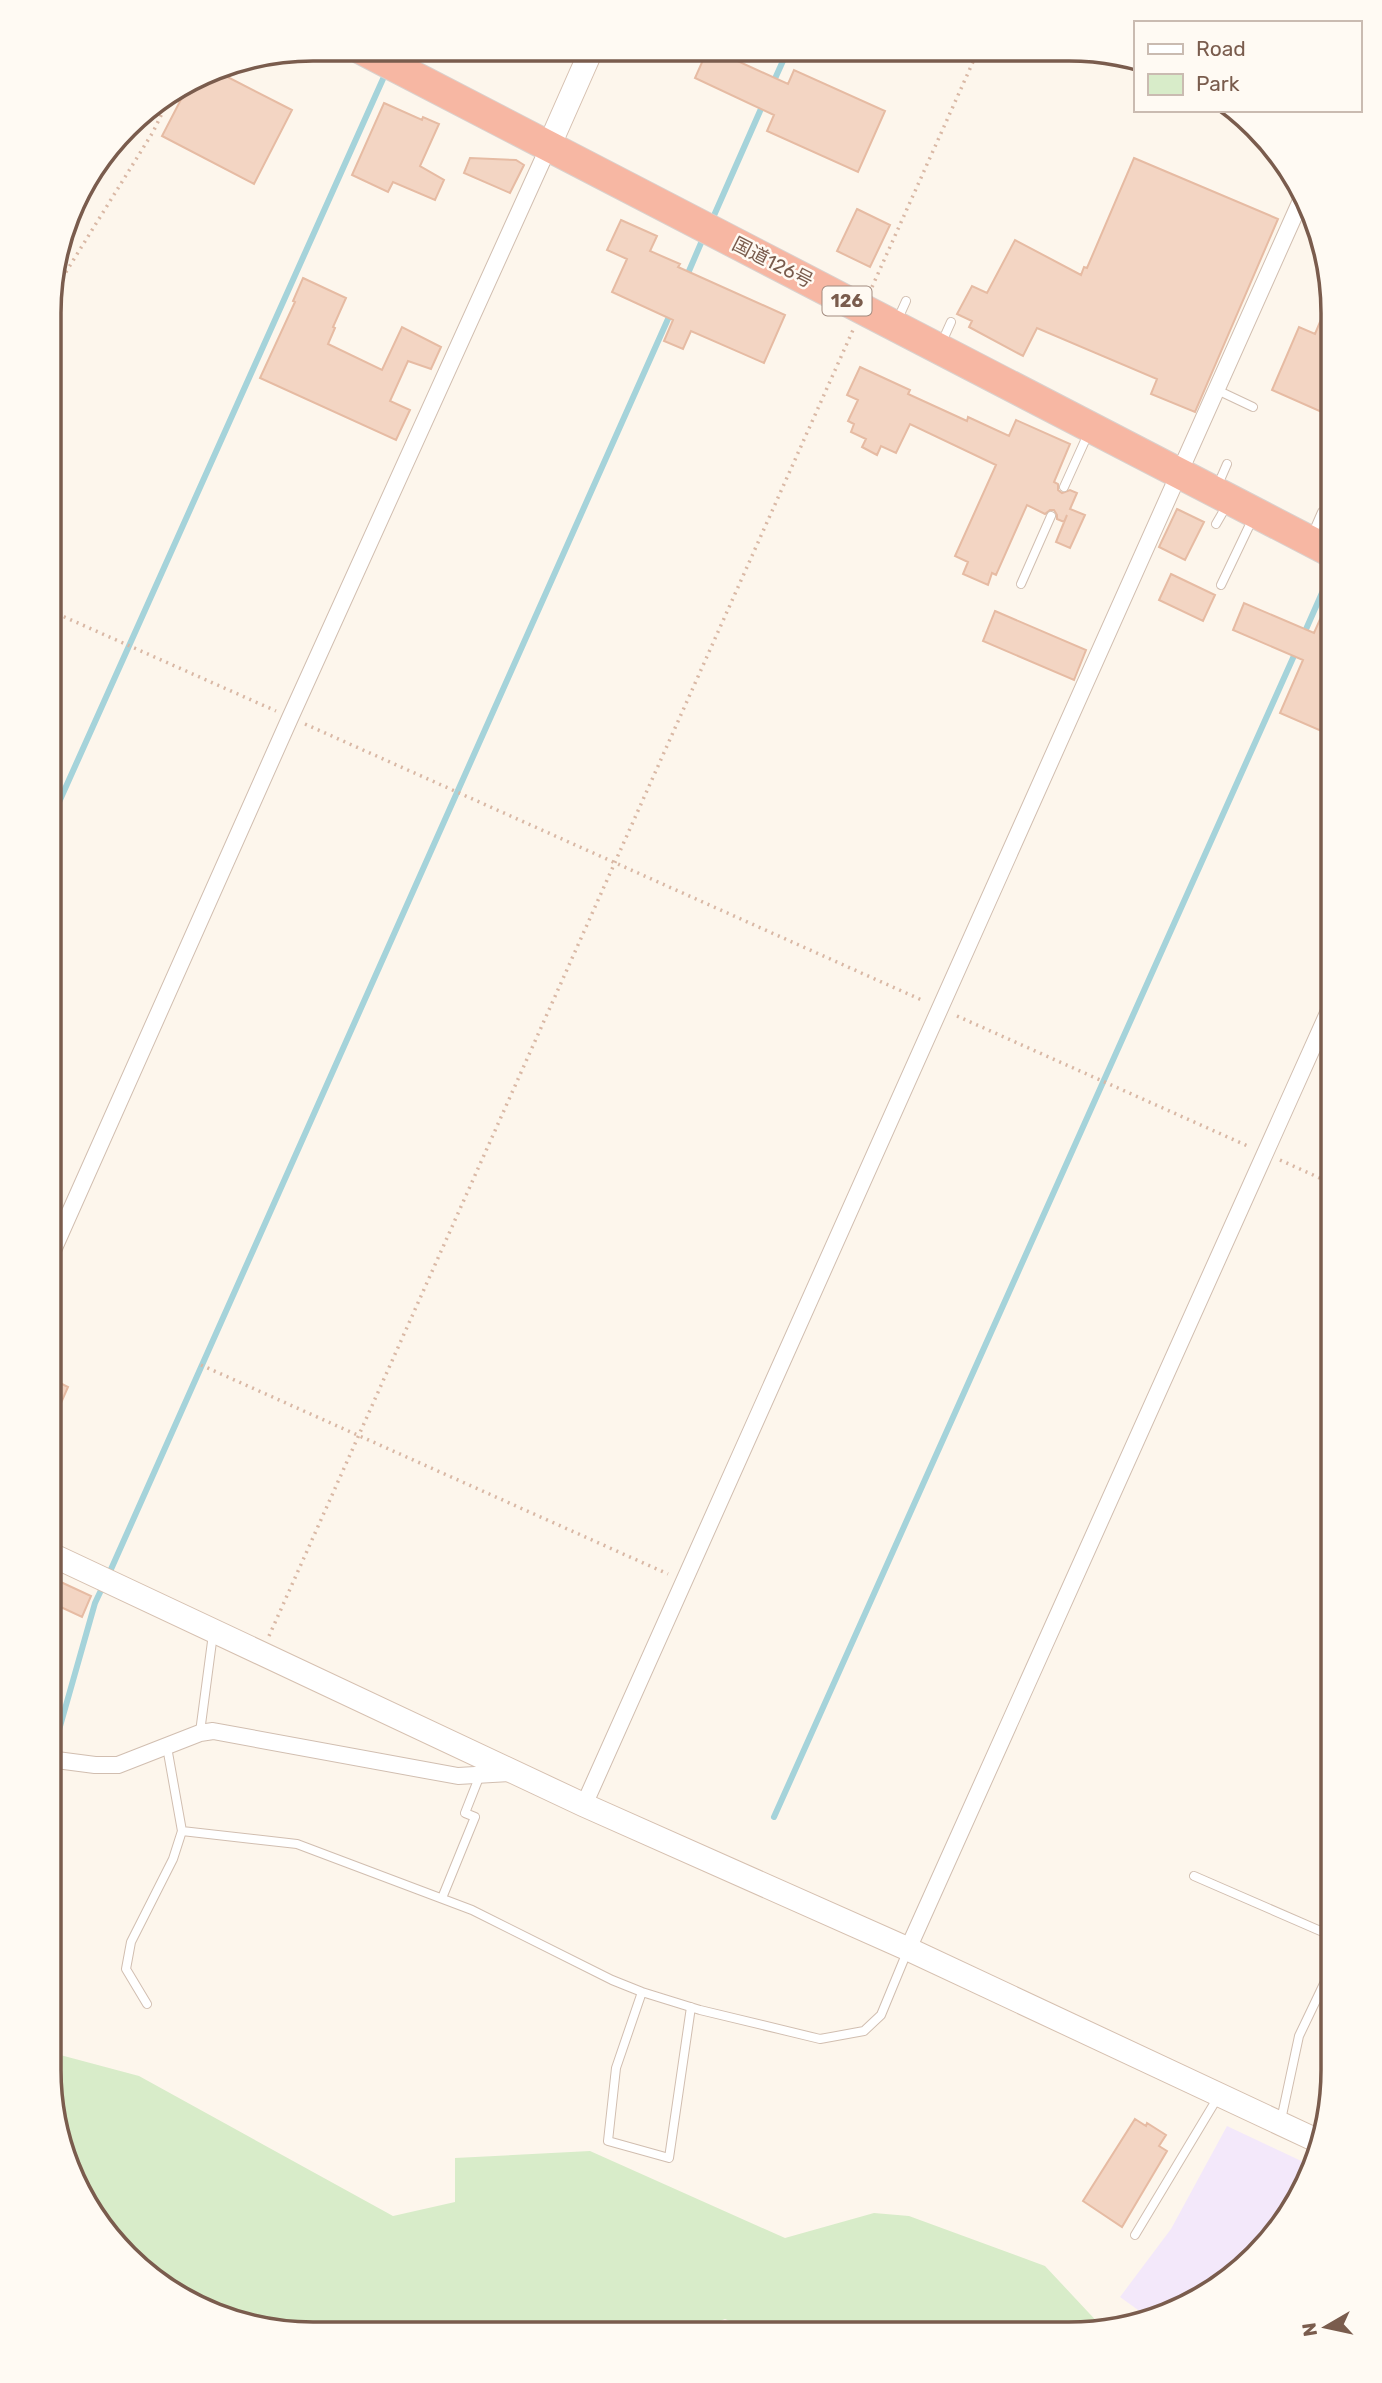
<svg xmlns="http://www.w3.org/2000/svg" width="1382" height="2383" font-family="Rubik,'Noto Sans JP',sans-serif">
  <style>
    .education { fill: #f3e8fa }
    .green { fill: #d8ecc9 }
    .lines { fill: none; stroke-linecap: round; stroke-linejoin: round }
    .stream { stroke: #a5d3da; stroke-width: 6 }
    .building { fill: #f3d5c3; stroke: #e6bba3; stroke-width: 2 }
    .lane-casing { stroke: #d1beb0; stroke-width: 10 }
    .street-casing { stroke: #d1beb0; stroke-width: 18 }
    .secondary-casing { stroke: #d6c0b0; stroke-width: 25 }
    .highway-casing { stroke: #dad1cd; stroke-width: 32 }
    .path { stroke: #d9b8a5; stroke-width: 3.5; stroke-dasharray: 2 5; stroke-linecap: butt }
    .lane { stroke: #fff; stroke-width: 8 }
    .street { stroke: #fff; stroke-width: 16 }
    .secondary { stroke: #fff; stroke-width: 23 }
    .highway { stroke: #f7b7a3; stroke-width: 30 }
    .labels { text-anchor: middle; stroke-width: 5; stroke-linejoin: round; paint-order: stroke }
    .shield { fill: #fffaf3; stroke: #a28b7f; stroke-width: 2 }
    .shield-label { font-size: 18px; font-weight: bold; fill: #7a5c4d }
    .street-label { font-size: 19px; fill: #7a5c4d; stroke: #fffaf3 }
    .rim { fill: none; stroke: #7a5c4d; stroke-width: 3.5 }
  </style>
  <rect width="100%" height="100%" fill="#fdf6ec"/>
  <!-- education -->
  <path class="education" d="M1227,2126L1314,2167L1313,2171L1279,2230L1229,2280L1152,2320L1120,2297L1171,2229Z"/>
  <!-- green -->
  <path class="green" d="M49,2052L139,2076L393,2216L455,2202V2158L590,2151L785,2238L874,2213L909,2216L1045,2266L1103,2328L1069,2334L761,2333L725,2319L686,2333L278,2332L212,2314L139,2269L94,2217L63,2155L49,2070Z"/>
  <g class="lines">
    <!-- stream -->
    <path class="stream" d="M773,83L787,52
      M712,220L764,102
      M686,278L704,236
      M1303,636L1333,568
      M51,820L387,70
      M108,1576L672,310
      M53,1751L95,1603L103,1586
      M774,1817L1297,649"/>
  </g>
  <!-- building -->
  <path class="building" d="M707,51L718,52L788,84L794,70L885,111L858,172L767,131L774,115L695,78Z
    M212,69L292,110L254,184L162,136L189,84Z
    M384,103L422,120L423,117L439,124L420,166L444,180L435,200L393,182L388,192L352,175Z
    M470,158L516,160L524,165L510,193L464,173Z
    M1134,158L1278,219L1195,412L1151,394L1157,379L1037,328L1023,356L969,327L972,321L957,314L972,286L987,293L1015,240L1081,275L1084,267L1087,268Z
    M857,209L890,225L870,267L837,251Z
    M621,220L657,236L650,251L680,264L678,267L785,315L764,363L691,331L683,349L664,341L673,320L612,292L627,259L607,250Z
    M303,278L346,298L333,327L335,328L328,344L382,370L402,327L441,347L431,369L408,361L390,401L410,410L396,440L260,378L295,302L293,301Z
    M1330,298L1333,313V417L1272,390L1299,327L1315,334Z
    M860,367L910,390L908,394L967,421L968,417L1009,436L1016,420L1070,444L1054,482L1058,484V490L1062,493L1070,490L1077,493L1070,509L1085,515L1070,548L1056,542L1067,515L1064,522L1057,519V515L1054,510H1050L1045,514L1027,505L996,575L992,573L988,585L963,574L968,562L955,556L996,465L910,424L896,453L881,446L877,455L862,447L866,439L851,432L854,424L848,421L858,400L847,395Z
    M1177,509L1204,522L1185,560L1159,547Z
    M1171,574L1215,595L1203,621L1159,600Z
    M1333,590V736L1280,713L1303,660L1233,630L1244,603L1314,633Z
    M995,611L1086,650L1074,680L983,641Z
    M50,1378L68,1387L50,1428Z
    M50,1577L91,1596L82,1617L50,1602Z
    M1135,2119L1146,2126L1147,2123L1166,2135L1159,2146L1167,2151L1122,2227L1083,2201Z"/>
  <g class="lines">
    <defs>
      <path id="lane" d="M897,321L906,301
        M942,342L951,322
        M1217,390L1253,407
        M1064,487L1088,434
        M1217,487L1227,464
        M1216,524L1227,505
        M1312,535L1322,512
        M1021,584L1051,516
        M1221,585L1253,518
        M200,1732L213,1634
        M182,1831L297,1844L472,1910L612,1980L642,1992L700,2010L820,2039L864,2031L881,2015L907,1952
        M1194,1876L1332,1936
        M442,1898L475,1817L465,1813L480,1775
        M642,1992L616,2068L608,2141L669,2158L691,2007
        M147,2004L126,1969L131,1942L173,1859L182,1831L167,1747
        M1281,2120L1299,2036L1332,1967
        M1135,2235L1218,2097"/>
      <path id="street" d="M50,1257L290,718L549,146
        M49,1759L95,1765H118L200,1733L213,1731L458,1776L512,1773
        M584,1805L1303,196
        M908,1949L1333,1002"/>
      <path id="secondary" d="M549,146L591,51
        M50,1554L584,1805L908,1949L1320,2142"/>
      <path id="highway" d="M361,49L1333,553"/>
    </defs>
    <!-- lane casing -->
    <use href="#lane" class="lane-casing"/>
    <!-- street casing -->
    <use href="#street" class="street-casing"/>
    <!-- secondary casing -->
    <use href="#secondary" class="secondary-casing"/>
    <!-- highway casing -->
    <use href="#highway" class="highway-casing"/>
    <!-- path -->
    <path class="path" d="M872,287L977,53
      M51,296L153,132L171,95
      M51,611L276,711
      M305,724L924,1001
      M957,1016L1250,1147
      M1280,1160L1333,1184
      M201,1365L668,1574
      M269,1636L853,330"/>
    <!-- lane -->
    <use href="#lane" class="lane"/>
    <!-- street -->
    <use href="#street" class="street"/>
    <!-- secondary -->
    <use href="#secondary" class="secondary"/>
    <!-- highway -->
    <use href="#highway" class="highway"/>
  </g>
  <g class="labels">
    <!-- shield labels -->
    <rect class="shield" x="822.5" y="286.5" width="49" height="29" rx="5"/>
    <g class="shield-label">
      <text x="847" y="307">126</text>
    </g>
    <!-- street labels -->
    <g class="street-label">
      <text transform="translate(773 262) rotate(27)" y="7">国道126号</text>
    </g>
  </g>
  <!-- crop -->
  <path d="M0 0H1382V2383H0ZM313 61H1069A252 252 0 0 1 1321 313V2070A252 252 0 0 1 1069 2322H313A252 252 0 0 1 61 2070V313A252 252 0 0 1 313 61Z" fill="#fffaf3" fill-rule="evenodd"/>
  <path class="rim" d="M313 61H1069A252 252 0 0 1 1321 313V2070A252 252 0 0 1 1069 2322H313A252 252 0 0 1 61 2070V313A252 252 0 0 1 313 61Z"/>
  <!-- legend -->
  <rect x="1134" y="21" width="228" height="91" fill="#fffaf3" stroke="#cabbb1" stroke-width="2"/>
  <rect x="1148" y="44" width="35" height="10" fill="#ffffff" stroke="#cabbb1" stroke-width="2"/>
  <text x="1196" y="56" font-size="21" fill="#7a5c4d">Road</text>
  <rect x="1148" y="74" width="35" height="21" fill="#d8ecc9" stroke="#cabbb1" stroke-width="2"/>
  <text x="1196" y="91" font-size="21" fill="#7a5c4d">Park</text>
  <!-- north arrow -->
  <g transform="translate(1326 2327) rotate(261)" stroke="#fffaf3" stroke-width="5" paint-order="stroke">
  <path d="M0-5L12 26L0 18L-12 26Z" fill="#7a5c4d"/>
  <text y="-10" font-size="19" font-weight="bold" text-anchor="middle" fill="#7a5c4d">N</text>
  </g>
</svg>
